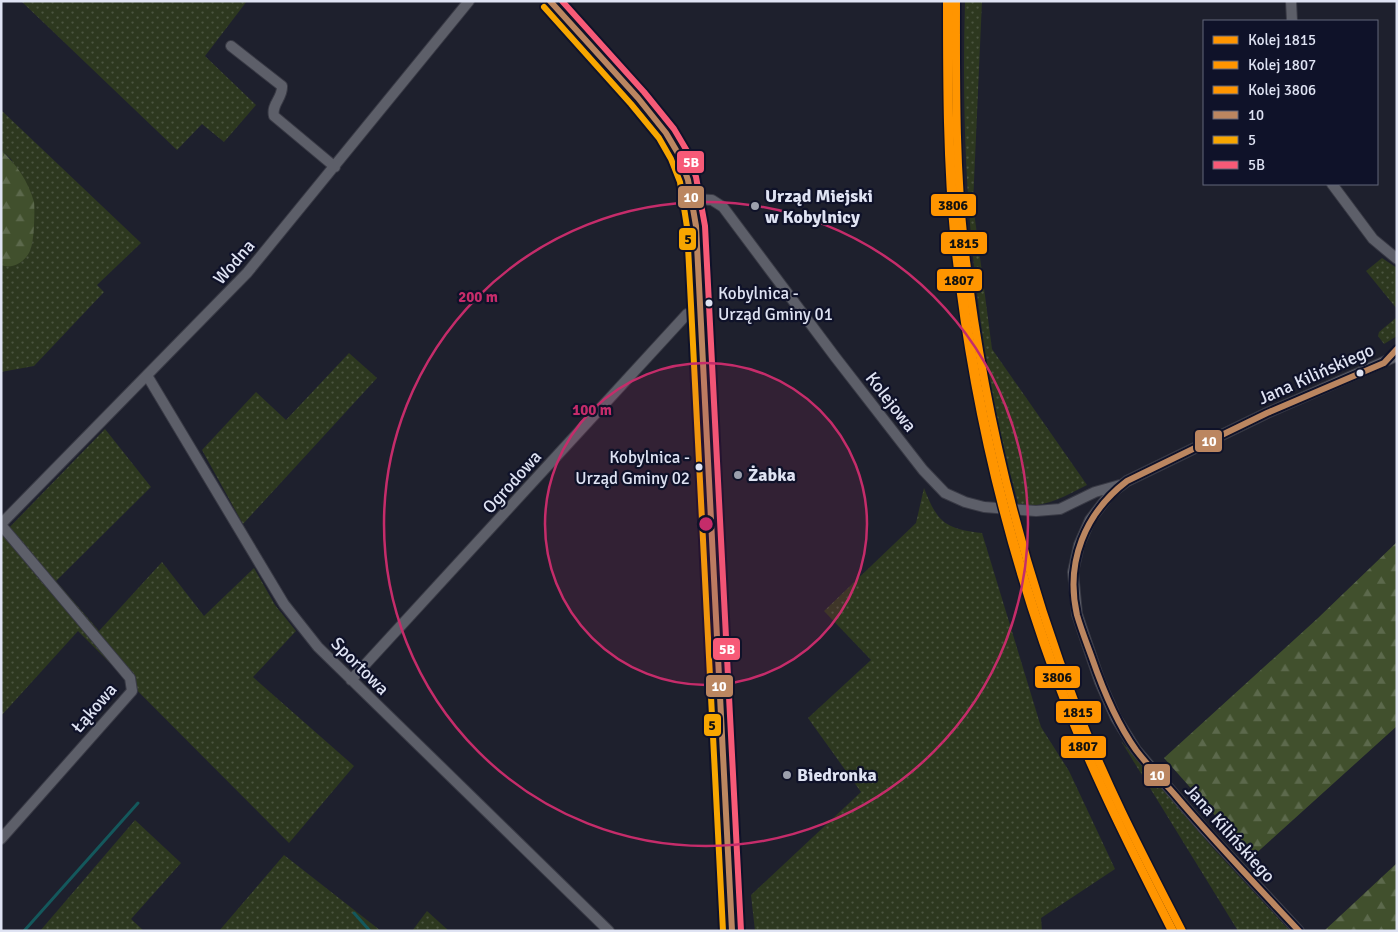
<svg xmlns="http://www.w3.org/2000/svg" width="1398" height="932" font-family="Signika,sans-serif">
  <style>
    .grass { fill: url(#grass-dots) }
    .forest { fill: url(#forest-firs) }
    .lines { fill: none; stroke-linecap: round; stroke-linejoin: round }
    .stream { stroke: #14585c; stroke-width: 3 }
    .minor-casing { stroke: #393a45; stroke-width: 12 }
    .primary-casing { stroke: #393a45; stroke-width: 19 }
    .minor { stroke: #5d5f69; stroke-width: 10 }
    .primary { stroke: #5f5c63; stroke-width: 16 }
    .bus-1-casing { stroke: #0f1229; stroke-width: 10 }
    .bus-2-casing { stroke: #0f1229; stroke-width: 10 }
    .bus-3-casing { stroke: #0f1229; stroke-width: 10 }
    .bus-1 { stroke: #bb8660; stroke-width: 6 }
    .bus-2 { stroke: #f7a600; stroke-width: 6 }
    .bus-3 { stroke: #f75a77; stroke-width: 6 }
    .rail-1-casing { stroke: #0f1229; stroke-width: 11 }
    .rail-2-casing { stroke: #0f1229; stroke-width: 11 }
    .rail-3-casing { stroke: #0f1229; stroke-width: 11 }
    .rail-1 { stroke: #ff9500; stroke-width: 8 }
    .rail-2 { stroke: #ff9500; stroke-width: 8 }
    .rail-3 { stroke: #ff9500; stroke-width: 8 }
    .ring { fill: none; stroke: #c52c6a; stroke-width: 2.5 }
    .poi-dot { fill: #9b9fae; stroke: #0f1229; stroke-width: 2 }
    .bus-dot { fill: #dfe3f3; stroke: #0f1229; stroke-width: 2 }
    .labels { text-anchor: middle; stroke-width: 4.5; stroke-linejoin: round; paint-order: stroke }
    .bus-label { font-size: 17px; fill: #dfe3f3; stroke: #0f1229; text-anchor: start }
    .poi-label { font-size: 18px; font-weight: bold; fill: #dfe3f3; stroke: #0f1229; text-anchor: start }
    .street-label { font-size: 18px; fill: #dfe3f3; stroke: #0f1229 }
    .centre { fill: #c52c6a; stroke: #0f1229; stroke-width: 2.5 }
    .ring-label { font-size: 15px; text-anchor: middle; font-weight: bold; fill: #c52c6a; stroke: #0f1229; stroke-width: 4.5; stroke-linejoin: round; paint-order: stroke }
    .line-badge { stroke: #0f1229; stroke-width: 2 }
    .badge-label { font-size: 14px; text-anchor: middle; font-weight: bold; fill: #fff }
    .pale-badge-label { font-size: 14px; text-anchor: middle; font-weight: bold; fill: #111 }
  </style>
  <defs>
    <pattern id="grass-dots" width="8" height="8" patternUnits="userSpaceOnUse" patternTransform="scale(1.25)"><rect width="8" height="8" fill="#2d381f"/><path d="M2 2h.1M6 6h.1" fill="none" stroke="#4b5540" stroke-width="1.8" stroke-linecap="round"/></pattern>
    <pattern id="forest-firs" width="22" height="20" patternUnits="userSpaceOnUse" patternTransform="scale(1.25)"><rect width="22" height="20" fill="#41502d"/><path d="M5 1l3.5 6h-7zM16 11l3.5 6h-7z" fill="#5c694c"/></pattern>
  </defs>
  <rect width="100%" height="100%" fill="#1e202d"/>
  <!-- grass -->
  <path class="grass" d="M21,1H247L205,56L256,105L224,142L202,124L177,150Z
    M965,1H982L973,204L992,349L1087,485C1066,496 1044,508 1019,506C973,343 960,170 965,1Z
    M1,110L141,243L97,285L104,292L34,366L1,372V265L31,249L34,204L11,159L1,150Z
    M1382,258L1397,268V309L1366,271Z
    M1397,317V336L1384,344L1378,336L1379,332Z
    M349,353L377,378L243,524L202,450L256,392L286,420Z
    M105,429L151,487L56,581L99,631L162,562L204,616L254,568L275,605L296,631L253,677L354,766L289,843L78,631L1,716V536Z
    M924,488C937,522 945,529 982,533L1041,727L1069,771L1115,869L1041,918L1042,931H755L751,895L861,792L808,718L871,660L824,611L916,523Z
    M1121,741L1211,846L1290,931H1238Z
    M135,820L181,863L131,919L144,931H40Z
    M284,855L381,931H219Z
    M427,911L449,931H412Z"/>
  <!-- forest -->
  <path class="forest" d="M1,150C17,165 28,181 34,202C35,209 34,241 31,248C27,261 13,270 1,265Z
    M1397,542V726L1252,857L1164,758L1318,618Z
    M1397,863V931H1325V930Z"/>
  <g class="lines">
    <!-- stream -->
    <path class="stream" d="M354,913L370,931
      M24,931L138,803"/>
    <defs>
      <path id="minor" d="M1291,1L1292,21
        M231,46L282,86C283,98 271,104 274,116L335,167
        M1332,184L1373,239L1397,259
        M692,199L712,200L723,207L836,358L923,470L945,493L965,502L984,507L1036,511L1060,509L1095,492L1120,485
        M148,377L284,604L318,647L609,931
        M1,524L247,273L469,1
        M1,525L130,678L132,691L1,839
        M351,680L687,314L699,310
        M1299,931L1205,830L1136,750L1116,718L1100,682L1077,614L1073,572L1079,545L1090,520L1110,494L1127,481L1267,413L1397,356"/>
      <path id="primary" d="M550,1L638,98L666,133L679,155L688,180L696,226L732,931"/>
    </defs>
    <!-- minor casing -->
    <use href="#minor" class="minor-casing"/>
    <!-- primary casing -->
    <use href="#primary" class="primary-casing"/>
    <!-- minor -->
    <use href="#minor" class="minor"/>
    <!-- primary -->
    <use href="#primary" class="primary"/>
    <defs>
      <path id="bus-1" d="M550,1L638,98L666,133L679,155L688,180L696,226L732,931
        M1299,931C1257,886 1215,842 1176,796C1163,781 1148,766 1136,750C1116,722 1103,690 1092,658C1087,644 1081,629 1077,615C1065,562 1085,513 1127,481L1267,413L1384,363L1397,349"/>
      <path id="bus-2" d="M544,7L631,104L659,138L671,159L680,182L687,227L723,931"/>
      <path id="bus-3" d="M562,1L644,92L674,129L687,151L696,177L705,226L741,931"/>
    </defs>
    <!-- bus-1 casing -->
    <use href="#bus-1" class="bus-1-casing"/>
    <!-- bus-2 casing -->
    <use href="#bus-2" class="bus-2-casing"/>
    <!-- bus-3 casing -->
    <use href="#bus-3" class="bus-3-casing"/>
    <!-- bus-1 -->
    <use href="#bus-1" class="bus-1"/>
    <!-- bus-2 -->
    <use href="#bus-2" class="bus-2"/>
    <!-- bus-3 -->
    <use href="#bus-3" class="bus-3"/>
    <defs>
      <path id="rail-1" d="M956,1C956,82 955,164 964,244C982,404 1020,561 1078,711C1107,787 1145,859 1182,931"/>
      <path id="rail-2" d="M947,1C947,82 947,163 955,244C972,405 1011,565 1070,715C1100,789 1136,860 1172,931"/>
      <path id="rail-3" d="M948,1C948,82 948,163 957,244C974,404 1012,561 1070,711C1099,786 1136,859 1173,931"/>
    </defs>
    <!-- rail-1 casing -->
    <use href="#rail-1" class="rail-1-casing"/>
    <!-- rail-2 casing -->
    <use href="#rail-2" class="rail-2-casing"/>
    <!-- rail-3 casing -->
    <use href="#rail-3" class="rail-3-casing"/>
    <!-- rail-1 -->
    <use href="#rail-1" class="rail-1"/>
    <!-- rail-2 -->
    <use href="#rail-2" class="rail-2"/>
    <!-- rail-3 -->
    <use href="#rail-3" class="rail-3"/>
  </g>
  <!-- distance rings -->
  <circle cx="706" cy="524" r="161" fill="#c52c6a" fill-opacity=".12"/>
  <g class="ring">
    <circle cx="706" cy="524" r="161"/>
    <circle cx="706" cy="524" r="322"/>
  </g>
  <!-- markers -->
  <g class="poi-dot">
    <circle cx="755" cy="206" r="5"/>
    <circle cx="738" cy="475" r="5"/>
    <circle cx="787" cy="775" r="5"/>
  </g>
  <g class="bus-dot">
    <circle cx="709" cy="303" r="4.5"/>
    <circle cx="1360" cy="373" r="4.5"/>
    <circle cx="699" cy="467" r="4.5"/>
  </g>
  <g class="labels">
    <!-- bus labels -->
    <g class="bus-label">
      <text x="718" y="299">Kobylnica -<tspan x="718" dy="21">Urząd Gminy 01</tspan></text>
      <text x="690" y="463" text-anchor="end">Kobylnica -<tspan x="690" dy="21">Urząd Gminy 02</tspan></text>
    </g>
    <!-- poi labels -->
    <g class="poi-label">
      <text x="765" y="202">Urząd Miejski<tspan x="765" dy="21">w Kobylnicy</tspan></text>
      <text x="748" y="481">Żabka</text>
      <text x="797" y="781">Biedronka</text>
    </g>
    <!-- street labels -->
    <g class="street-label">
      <text transform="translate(234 262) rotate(-49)" y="6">Wodna</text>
      <text transform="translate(1316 374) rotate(-24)" y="6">Jana Kilińskiego</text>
      <text transform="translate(891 402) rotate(52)" y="6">Kolejowa</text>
      <text transform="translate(512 482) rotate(-48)" y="6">Ogrodowa</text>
      <text transform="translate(360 666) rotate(45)" y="6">Sportowa</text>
      <text transform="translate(94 708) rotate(-49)" y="6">Łąkowa</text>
      <text transform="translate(1230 833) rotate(48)" y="6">Jana Kilińskiego</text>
    </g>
  </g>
  <circle cx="706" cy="524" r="8" class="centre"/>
  <g class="ring-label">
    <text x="478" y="302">200 m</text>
    <text x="592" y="415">100 m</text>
  </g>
  <g class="line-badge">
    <rect x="676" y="150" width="29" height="24" rx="5" fill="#f75a77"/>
    <rect x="677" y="185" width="28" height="24" rx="5" fill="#bb8660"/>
    <rect x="930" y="193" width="47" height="24" rx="5" fill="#ff9500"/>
    <rect x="678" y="227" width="19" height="24" rx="5" fill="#f7a600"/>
    <rect x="940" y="231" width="48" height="24" rx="5" fill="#ff9500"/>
    <rect x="936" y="268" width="47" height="24" rx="5" fill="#ff9500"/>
    <rect x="1194" y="429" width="29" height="24" rx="5" fill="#bb8660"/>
    <rect x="712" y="637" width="29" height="24" rx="5" fill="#f75a77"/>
    <rect x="1034" y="665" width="47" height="24" rx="5" fill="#ff9500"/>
    <rect x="705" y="674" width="29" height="24" rx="5" fill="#bb8660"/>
    <rect x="1055" y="700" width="47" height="24" rx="5" fill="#ff9500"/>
    <rect x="703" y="713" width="19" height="24" rx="5" fill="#f7a600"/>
    <rect x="1060" y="735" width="47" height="24" rx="5" fill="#ff9500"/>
    <rect x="1143" y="763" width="28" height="24" rx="5" fill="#bb8660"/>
  </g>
  <g class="badge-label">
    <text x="691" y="167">5B</text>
    <text x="691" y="202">10</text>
    <text x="1209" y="446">10</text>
    <text x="727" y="654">5B</text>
    <text x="719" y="691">10</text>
    <text x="1157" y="780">10</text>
  </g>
  <g class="pale-badge-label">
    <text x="953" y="210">3806</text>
    <text x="688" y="244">5</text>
    <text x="964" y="248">1815</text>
    <text x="959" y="285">1807</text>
    <text x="1057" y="682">3806</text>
    <text x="1078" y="717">1815</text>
    <text x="712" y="730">5</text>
    <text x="1083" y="751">1807</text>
  </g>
  <!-- border -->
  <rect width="1398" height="932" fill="none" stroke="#dfe3f3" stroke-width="5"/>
  <!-- legend -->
  <rect x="1203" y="20" width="175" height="165" fill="#0f1229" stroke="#62667a"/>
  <rect x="1213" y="36" width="25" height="8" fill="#ff9500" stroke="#62667a"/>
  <text x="1248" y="45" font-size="15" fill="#dfe3f3">Kolej 1815</text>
  <rect x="1213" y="61" width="25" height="8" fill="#ff9500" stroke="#62667a"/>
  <text x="1248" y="70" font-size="15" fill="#dfe3f3">Kolej 1807</text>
  <rect x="1213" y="86" width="25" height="8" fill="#ff9500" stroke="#62667a"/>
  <text x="1248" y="95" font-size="15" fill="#dfe3f3">Kolej 3806</text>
  <rect x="1213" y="111" width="25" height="8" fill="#bb8660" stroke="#62667a"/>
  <text x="1248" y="120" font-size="15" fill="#dfe3f3">10</text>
  <rect x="1213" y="136" width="25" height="8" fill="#f7a600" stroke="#62667a"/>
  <text x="1248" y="145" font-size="15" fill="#dfe3f3">5</text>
  <rect x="1213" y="161" width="25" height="8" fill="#f75a77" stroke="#62667a"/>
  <text x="1248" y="170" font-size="15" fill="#dfe3f3">5B</text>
</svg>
